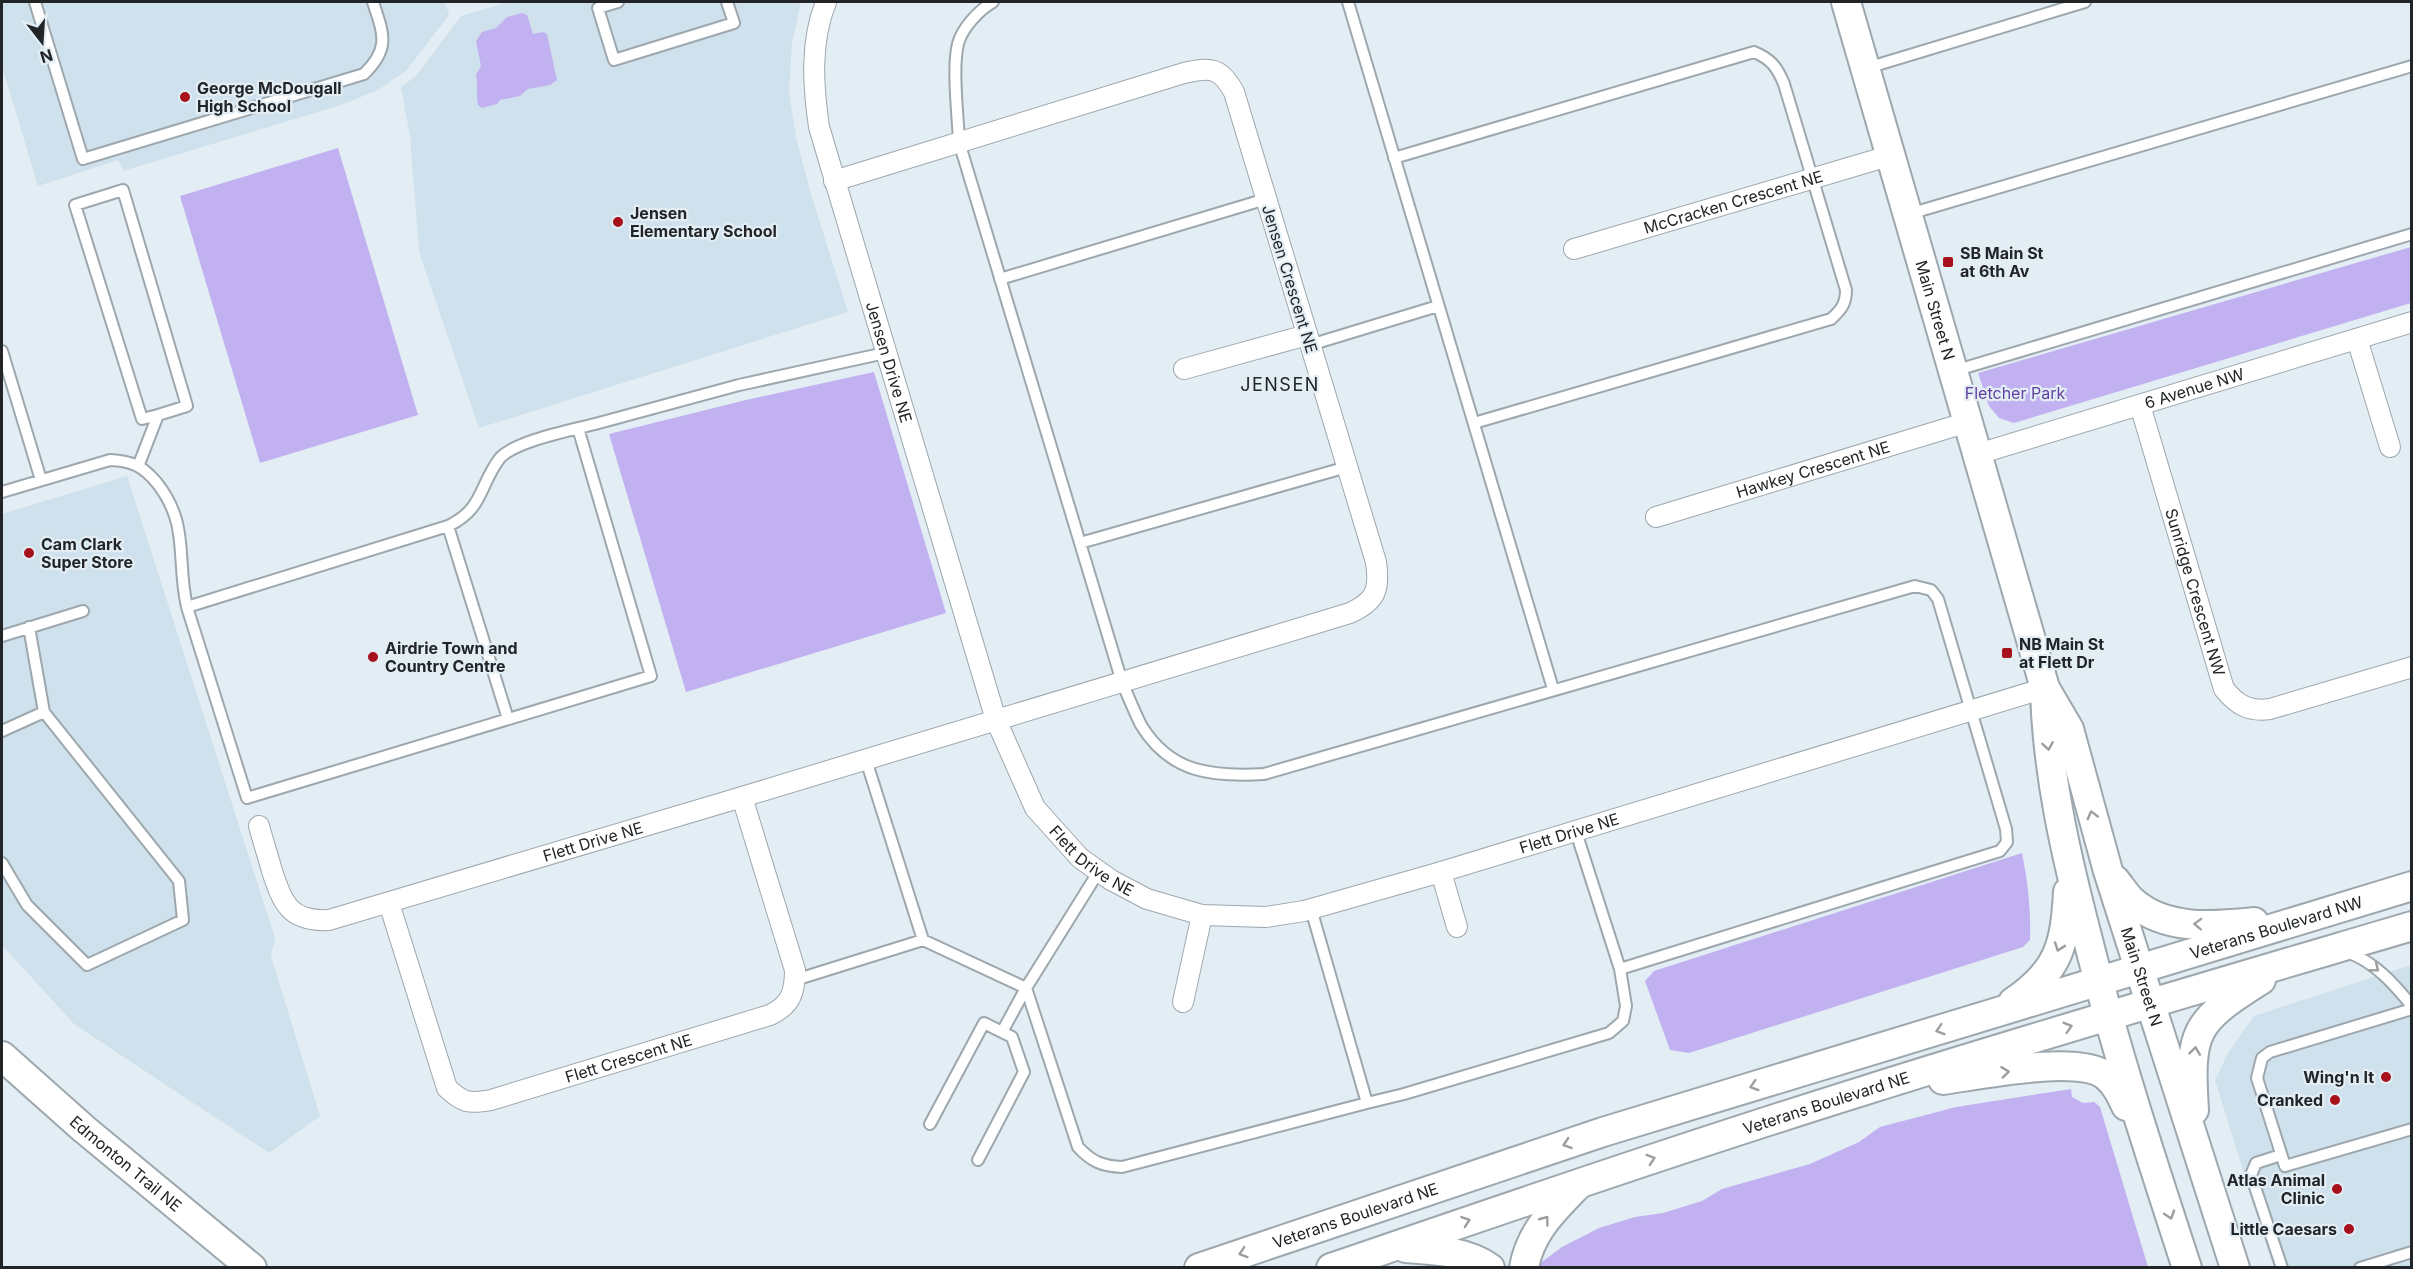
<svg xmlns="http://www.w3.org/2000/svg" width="2413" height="1269" font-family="Inter,sans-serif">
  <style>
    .built { fill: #cfe1ec }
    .green { fill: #c2b1f1 }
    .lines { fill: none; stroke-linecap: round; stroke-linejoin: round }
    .lane-casing { stroke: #9da7ae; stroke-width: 14 }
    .street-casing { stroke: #9da7ae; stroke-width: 22 }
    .secondary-casing { stroke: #9da7ae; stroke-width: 32 }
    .lane { stroke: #fff; stroke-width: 10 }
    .street { stroke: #fff; stroke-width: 20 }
    .secondary { stroke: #fff; stroke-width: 28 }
    .oneway { stroke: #9b9d9e }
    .poi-dot { fill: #a7111c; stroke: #e3edf4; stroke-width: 2 }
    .labels { text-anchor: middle; stroke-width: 4.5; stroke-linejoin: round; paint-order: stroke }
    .poi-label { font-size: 16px; font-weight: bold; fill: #212528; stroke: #e3edf4; text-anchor: start }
    .street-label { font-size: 16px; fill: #212528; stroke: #e3edf4 }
    .park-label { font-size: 16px; fill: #6240a0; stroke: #e3edf4 }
    .neighbourhood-label { font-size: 18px; letter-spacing: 1.5px; fill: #212528; stroke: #e3edf4 }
  </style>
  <rect width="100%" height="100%" fill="#e3edf4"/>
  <!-- built -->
  <path class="built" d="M2,2H445L449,15L406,71L378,90L341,105L123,171L118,160L38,186L2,66Z
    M508,2H801L792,43L789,93L796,137L810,191L848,312L479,428L419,252L410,136L401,87L417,75L461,16Z
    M127,476L275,938L271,956L320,1116L269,1153L74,1024L2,945V514Z
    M2411,965V1267H2273L2215,1080L2228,1053L2254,1016Z"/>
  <!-- green -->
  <path class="green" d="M522,13L527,15L533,34L543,32L547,34L557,80L550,85L528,89L520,96L500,100L497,104L482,108L478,105C476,96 478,87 476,75L481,66L476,41L482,32L496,28L507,17Z
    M338,148L418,415L260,463L180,196Z
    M2411,247V303L2014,423L1999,418L1989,406L1978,373Z
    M874,372L946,613L686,692L609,434L746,400Z
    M2022,853C2028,883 2031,910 2030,940L2023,947L1689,1053L1670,1050L1645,981L1654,971Z
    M2071,1089L2072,1097L2083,1103L2094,1102L2100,1107L2148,1267L1539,1268V1264L1562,1247L1599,1228L1635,1217L1663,1213L1702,1201L1722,1189L1810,1164L1859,1142L1880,1127L1956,1107Z"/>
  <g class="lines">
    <defs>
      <path id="lane" d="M35,2L83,159L364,74C391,48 383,33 373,2
        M618,2L598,8L614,60L734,23L727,2
        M993,2C979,10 962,28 958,44C952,67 958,117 959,142L1122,682C1128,696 1134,711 1141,725C1170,773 1212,777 1264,774L1915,586L1931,590L1938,599L2006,829L2007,842L2000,851L1620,969L1576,832
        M1348,2L1553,689
        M1867,68L2085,2
        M1394,158L1754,52C1771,59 1777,67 1784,84L1846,290C1846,304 1841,310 1831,319L1474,423
        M1909,214L2412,66
        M1000,279L1266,199
        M1310,345L1438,306
        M2,351L41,480
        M1954,371L2412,234
        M578,428L651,676L247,798L187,607L448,526C484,509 479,485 500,458C515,441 572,430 595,424L739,385L885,353
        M139,464L158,415L187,406L123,190L75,205L142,419L158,415
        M2,492L110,460C132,461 143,466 157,483C190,525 176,559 187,607
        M448,526L508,719
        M1080,543L1347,467
        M2,636L83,611
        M2,731L44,712
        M866,760L923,940
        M2,863L27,905L87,965L183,920L179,881L44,712L29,627
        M1311,909L1367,1103L1404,1094L1609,1033L1623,1021L1626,1006L1620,969
        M2347,952C2375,962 2394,984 2412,1006
        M795,980L923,940L1026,988L1078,1147C1092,1162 1102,1166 1122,1167L1367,1103
        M2412,1009L2270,1052L2262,1058L2257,1078L2285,1166L2412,1129
        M930,1124L984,1023L1002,1032L1026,988L1099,871
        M2281,1155L2256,1163L2251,1175L2282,1268
        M978,1160L1024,1072L1012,1037L1002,1032
        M2360,1268L2412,1252"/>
      <g id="street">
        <path id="s1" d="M826,2C810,42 813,85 819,127L996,720L1035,808L1080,858L1111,880L1147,899L1202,915L1266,917L1304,911L1441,872L2045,688"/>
        <path id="s2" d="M1574,249L1892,155"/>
        <path d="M2357,339L2390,447"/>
        <path d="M1184,369L1307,335"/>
        <path id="s3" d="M2140,405L2224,689C2237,705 2249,712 2270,709L2412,667"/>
        <path id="s4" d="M1978,454L2412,322"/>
        <path id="s5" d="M1656,517L1968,422"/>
        <path id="s6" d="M259,826C263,841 268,856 272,871C283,904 290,922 329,920L742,797L1350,613C1376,601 1380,590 1376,562L1234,92C1220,67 1211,67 1184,73L834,181"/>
        <path d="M1441,872L1457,927"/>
        <path id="s7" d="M389,903L447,1088C463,1103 469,1104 491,1100L770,1015C791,1005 795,992 795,970L742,797"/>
        <path d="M1183,1002L1202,915"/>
      </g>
      <g id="secondary">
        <path id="s8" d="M1846,2L2045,688L2069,729L2108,871L2235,1268"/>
        <path d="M2045,690C2047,773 2066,856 2087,936C2115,1048 2151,1158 2187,1268"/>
        <path d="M2115,880C2121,887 2126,896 2133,902C2166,931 2214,926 2254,922"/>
        <path d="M2013,1002C2059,971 2065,945 2068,892"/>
        <path id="s9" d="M2,1056L84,1129L252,1268"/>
        <path d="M1943,1080C1979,1075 2079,1054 2106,1076C2116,1084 2121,1095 2126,1106"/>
        <path d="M2194,1110C2189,1031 2194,1022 2261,980"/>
        <path d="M1406,1248C1434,1250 1467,1251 1490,1268"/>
        <path id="s10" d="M1199,1268L1603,1132L2412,886"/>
        <path id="s11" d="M1331,1268C1509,1207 1687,1146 1866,1090C2047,1033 2229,980 2412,926"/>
        <path d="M1524,1268C1530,1232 1554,1210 1577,1186"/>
      </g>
    </defs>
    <!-- lane casing -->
    <use href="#lane" class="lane-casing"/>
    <!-- street casing -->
    <use href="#street" class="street-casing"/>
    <!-- secondary casing -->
    <use href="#secondary" class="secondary-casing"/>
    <!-- lane -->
    <use href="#lane" class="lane"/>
    <!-- street -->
    <use href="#street" class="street"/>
    <!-- secondary -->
    <use href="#secondary" class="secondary"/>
  </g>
  <!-- one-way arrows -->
  <defs><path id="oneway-chevron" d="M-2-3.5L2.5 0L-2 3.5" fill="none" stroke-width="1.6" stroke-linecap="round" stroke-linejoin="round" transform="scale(1.5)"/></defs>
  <g class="oneway">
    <use href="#oneway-chevron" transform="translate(2048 746) rotate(81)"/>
    <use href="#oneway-chevron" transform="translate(2092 815) rotate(-105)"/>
    <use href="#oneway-chevron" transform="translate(2198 924) rotate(-178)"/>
    <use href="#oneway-chevron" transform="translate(2059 947) rotate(109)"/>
    <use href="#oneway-chevron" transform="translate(2375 968) rotate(39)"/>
    <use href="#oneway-chevron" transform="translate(2068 1027) rotate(-17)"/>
    <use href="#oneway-chevron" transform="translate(1940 1030) rotate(163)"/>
    <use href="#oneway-chevron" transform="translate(2195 1051) rotate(-83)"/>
    <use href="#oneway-chevron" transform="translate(2005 1072) rotate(-7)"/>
    <use href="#oneway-chevron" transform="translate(1754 1086) rotate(163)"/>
    <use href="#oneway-chevron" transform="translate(1567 1144) rotate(161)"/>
    <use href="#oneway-chevron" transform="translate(1651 1159) rotate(-18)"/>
    <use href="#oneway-chevron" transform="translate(2170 1215) rotate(72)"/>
    <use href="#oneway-chevron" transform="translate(1545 1220) rotate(-53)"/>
    <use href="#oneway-chevron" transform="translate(1466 1221) rotate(-19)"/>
    <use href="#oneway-chevron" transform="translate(1243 1253) rotate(162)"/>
  </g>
  <!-- markers -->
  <g class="poi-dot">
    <circle cx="185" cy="97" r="6"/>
    <circle cx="618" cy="222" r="6"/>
    <rect x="1942" y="256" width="12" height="12" rx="3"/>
    <circle cx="29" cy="553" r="6"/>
    <rect x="2001" y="647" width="12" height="12" rx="3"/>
    <circle cx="373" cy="657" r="6"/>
    <circle cx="2386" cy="1077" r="6"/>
    <circle cx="2335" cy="1100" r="6"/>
    <circle cx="2337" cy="1189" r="6"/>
    <circle cx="2349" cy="1229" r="6"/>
  </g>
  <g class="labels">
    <!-- poi labels -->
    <g class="poi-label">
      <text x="197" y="94">George McDougall<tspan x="197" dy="18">High School</tspan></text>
      <text x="630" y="219">Jensen<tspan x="630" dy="18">Elementary School</tspan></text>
      <text x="1960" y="259">SB Main St<tspan x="1960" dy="18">at 6th Av</tspan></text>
      <text x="41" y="550">Cam Clark<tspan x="41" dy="18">Super Store</tspan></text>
      <text x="2019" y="650">NB Main St<tspan x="2019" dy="18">at Flett Dr</tspan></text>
      <text x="385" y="654">Airdrie Town and<tspan x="385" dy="18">Country Centre</tspan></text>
      <text x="2374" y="1083" text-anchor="end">Wing'n It</text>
      <text x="2323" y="1106" text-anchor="end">Cranked</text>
      <text x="2325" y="1186" text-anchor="end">Atlas Animal<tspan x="2325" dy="18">Clinic</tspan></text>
      <text x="2337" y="1235" text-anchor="end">Little Caesars</text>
    </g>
    <!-- street labels -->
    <g class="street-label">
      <text dy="6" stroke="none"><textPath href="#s2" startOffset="166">McCracken Crescent NE</textPath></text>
      <text transform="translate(1290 279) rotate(73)" y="6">Jensen Crescent NE</text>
      <text dy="6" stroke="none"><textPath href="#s8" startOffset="321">Main Street N</textPath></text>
      <text dy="6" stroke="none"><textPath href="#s1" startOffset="372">Jensen Drive NE</textPath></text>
      <text dy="6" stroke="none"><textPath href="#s4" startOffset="226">6 Avenue NW</textPath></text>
      <text dy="6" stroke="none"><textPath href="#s5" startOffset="164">Hawkey Crescent NE</textPath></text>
      <text dy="6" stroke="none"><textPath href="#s3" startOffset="195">Sunridge Crescent NW</textPath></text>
      <text dy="6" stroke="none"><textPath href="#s1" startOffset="1424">Flett Drive NE</textPath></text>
      <text dy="6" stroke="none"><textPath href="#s6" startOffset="406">Flett Drive NE</textPath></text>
      <text dy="6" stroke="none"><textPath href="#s1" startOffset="920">Flett Drive NE</textPath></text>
      <text dy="6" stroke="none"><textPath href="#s10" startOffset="1130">Veterans Boulevard NW</textPath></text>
      <text dy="6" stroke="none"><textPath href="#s8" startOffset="1020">Main Street N</textPath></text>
      <text dy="6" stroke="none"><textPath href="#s7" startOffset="386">Flett Crescent NE</textPath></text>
      <text dy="6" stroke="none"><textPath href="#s11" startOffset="522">Veterans Boulevard NE</textPath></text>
      <text dy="6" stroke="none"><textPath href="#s9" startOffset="164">Edmonton Trail NE</textPath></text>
      <text dy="6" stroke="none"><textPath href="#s10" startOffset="165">Veterans Boulevard NE</textPath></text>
    </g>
    <!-- park labels -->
    <g class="park-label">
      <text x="2015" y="399">Fletcher Park</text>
    </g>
    <!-- neighbourhood labels -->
    <g class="neighbourhood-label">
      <text x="1280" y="391">JENSEN</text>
    </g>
  </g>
  <!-- border -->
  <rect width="2413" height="1269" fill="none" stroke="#212528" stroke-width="6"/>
  <!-- north arrow -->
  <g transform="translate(42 42) rotate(163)" stroke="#e3edf4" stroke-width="4.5" paint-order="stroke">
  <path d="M0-4.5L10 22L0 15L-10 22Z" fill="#212528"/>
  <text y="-9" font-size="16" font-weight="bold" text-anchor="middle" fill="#212528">N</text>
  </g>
</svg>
